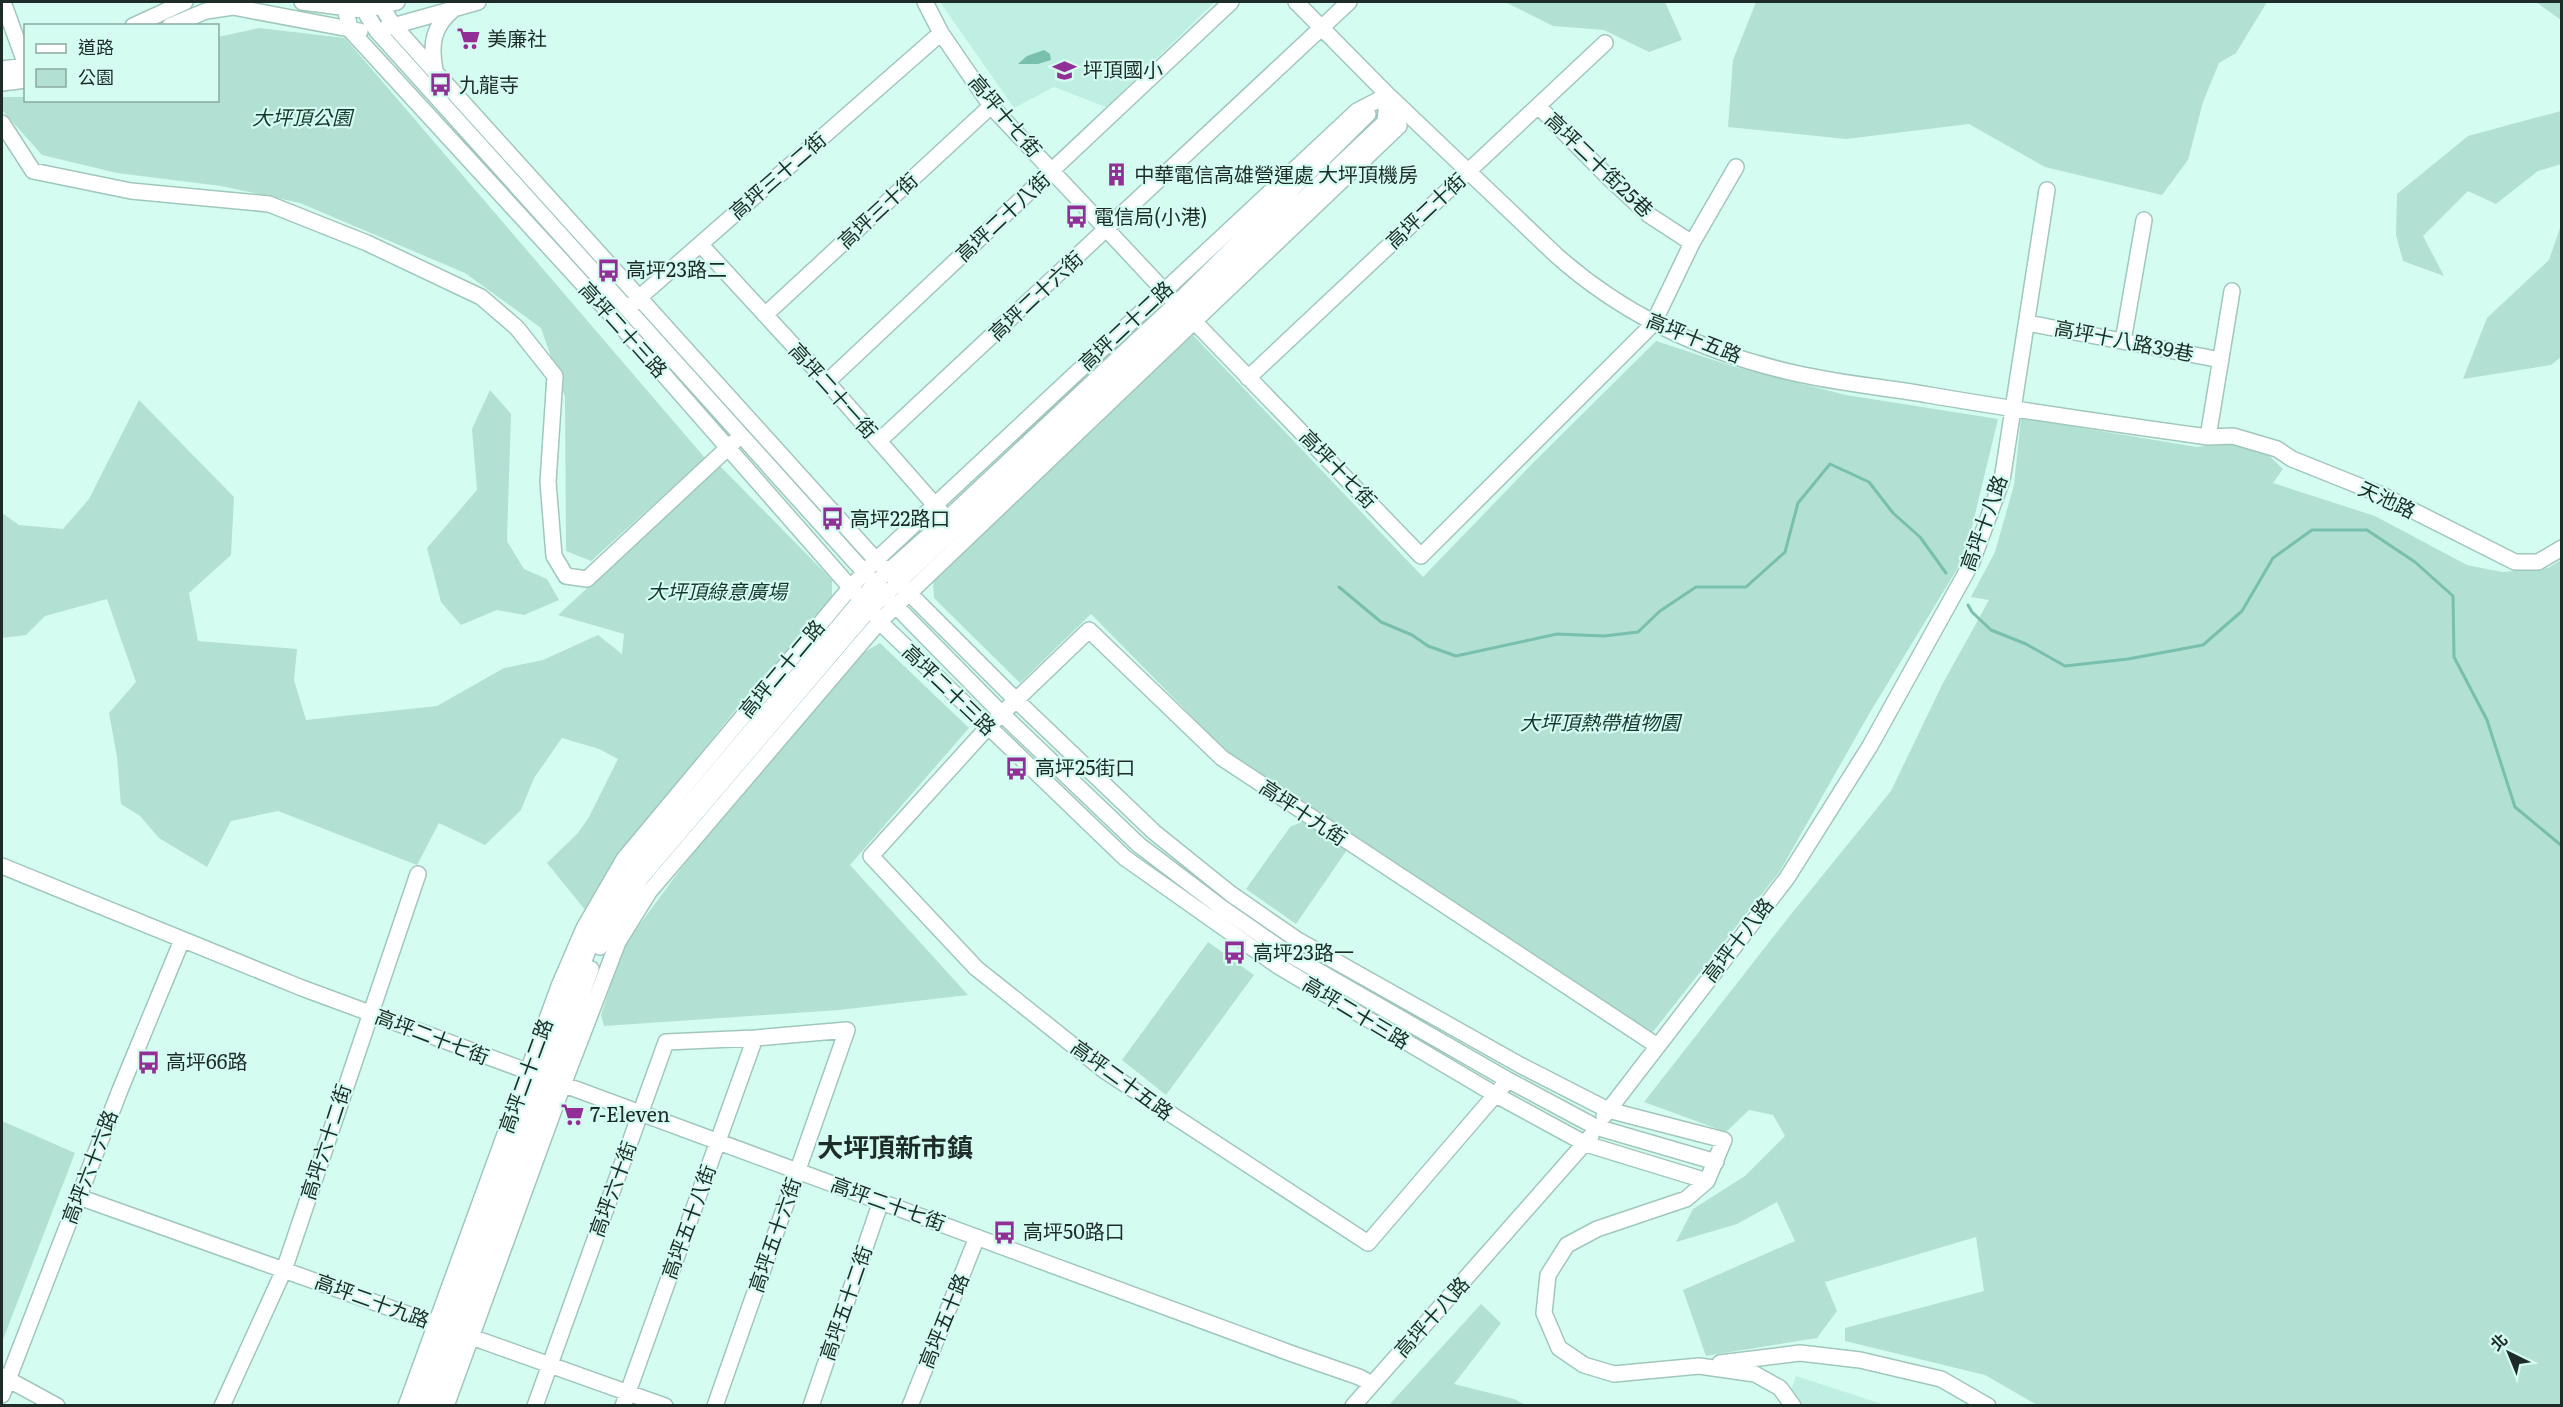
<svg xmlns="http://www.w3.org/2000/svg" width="2563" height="1407" font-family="Literata,'Noto Sans TC',serif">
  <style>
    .built { fill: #bfefe2 }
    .green { fill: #b2e0d3 }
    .water { fill: #78bfad }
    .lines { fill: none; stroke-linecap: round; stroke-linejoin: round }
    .stream { stroke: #78bfad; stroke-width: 3 }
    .minor-casing { stroke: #a1c7bc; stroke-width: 18 }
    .minor { stroke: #fff; stroke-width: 15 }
    .labels { text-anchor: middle; stroke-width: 4.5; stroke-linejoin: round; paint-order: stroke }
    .poi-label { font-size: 20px; fill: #1d2c28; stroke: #d5fcf1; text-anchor: start }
    .street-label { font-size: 20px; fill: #1d2c28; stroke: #d5fcf1 }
    .park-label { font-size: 20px; font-style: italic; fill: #153730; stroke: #d5fcf1 }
    .district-label { font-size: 26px; font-weight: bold; fill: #1d2c28; stroke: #d5fcf1 }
  </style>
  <rect width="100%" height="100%" fill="#d5fcf1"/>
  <!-- built -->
  <path class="built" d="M940,2H1215L1106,107L1054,87L1014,108Z
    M1796,1376L1885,1405L1785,1406Z"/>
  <!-- green -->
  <path class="green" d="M1505,2H1665L1682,40L1649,52L1604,30L1553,26Z
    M1756,2H2267L2236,53L2219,63L2203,102L2188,160L2162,195L2045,167L1969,124L1846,139L1728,127L1733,60Z
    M2536,2H2561V20Z
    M259,28L345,38L705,458L591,561L566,551L565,397L541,328L465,273L300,203L221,186L117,173L42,155L2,110V97H25L26,100H218V37Z
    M2561,111V164L2538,171L2496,204L2468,191L2423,236L2444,276L2403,261L2396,235L2397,194L2468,136Z
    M2561,225V357L2551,365L2463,379L2487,318L2549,260Z
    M1192,334L1423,577L1533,463L1656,341L1732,366L1846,395L1998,419L1965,556L1869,714L1780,871L1652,1033L1226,751L1091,614L1020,683L934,598L933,578Z
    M490,390L511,414L507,541L524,569L547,579L559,600L524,615L497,610L461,625L441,602L427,548L477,490L472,429Z
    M139,400L234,497L231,555L189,593L198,641L297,649L294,680L306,720L437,706L504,668L543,660L598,635L622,654L624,634L558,615L720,466L832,580V599L764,683H757L628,844L586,911L547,863L578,833L589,817L618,759L599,749L562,738L534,778L521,810L485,845L439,823L417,865L278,811L231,821L207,867L159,838L140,816L121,804L117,757L109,713L136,682L107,599L45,616L26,635L2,638V513L19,525L63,529L89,499Z
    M2021,418L2197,447L2227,443L2263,450L2283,469L2273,483L2375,516L2467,565L2502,572L2548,568L2561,560V1405H2037L1985,1375L1845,1341V1328L1984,1291L1976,1237L1825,1282L1837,1311L1817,1338L1706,1356L1683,1290L1795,1241L1777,1202L1737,1224L1676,1242L1693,1209L1745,1176L1785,1136L1773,1115L1749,1110L1726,1132L1644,1102L1788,918L1891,791L1942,685L1989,600L1971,597L1995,552L2014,485Z
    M880,643L969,728L850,865L968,995L839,1010L604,1026L601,1015L623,947L683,866L823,694L858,656Z
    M1304,821L1347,850L1296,924L1246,889L1290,827Z
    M1208,942L1254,975L1166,1095L1122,1060Z
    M2,1121L75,1153L2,1342Z
    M1481,1304L1501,1323L1454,1384L1514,1399L1525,1405H1389Z"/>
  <!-- water -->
  <path class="water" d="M1044,50L1050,54L1051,60L1038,64H1018L1027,56Z"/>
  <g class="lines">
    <!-- stream -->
    <path class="stream" d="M1339,587L1381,622L1412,635L1428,646L1456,656L1557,634L1604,636L1638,632L1660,611L1696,587H1746L1785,552L1798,503L1830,464L1869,482L1893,513L1920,537L1946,573
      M1968,605L1972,612L1991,630L2026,644L2065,666L2128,659L2203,645L2242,611L2273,558L2312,530H2367L2415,562L2453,596L2454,657L2487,720L2515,807L2562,846"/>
    <defs>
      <path id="minor" d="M3,2L26,65
        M302,2L364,10L397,2
        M925,2L941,33L991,106L1171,298
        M1296,2L1388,95L1556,255C1622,314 1703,352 1790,372C1835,383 1883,387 1929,395C2022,411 2115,424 2208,437L2233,436L2277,449L2292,459L2382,495L2515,562H2538L2562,548
        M381,5L393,25L876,560L1016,700L1154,832L1231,894L1296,939L1520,1065L1608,1110L1724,1140L1707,1181L1686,1199L1597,1229L1567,1245L1548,1275L1544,1313L1559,1348L1584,1365L1614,1374L1699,1366L1755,1374L1780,1388L1793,1406
        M345,9L351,31L615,319L886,628L1125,858L1278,966L1496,1095L1586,1144L1707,1181
        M364,10L377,31L885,595L1002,714L1139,845L1222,908L1287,953L1508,1080L1596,1127L1716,1162
        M133,26L185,2
        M170,26L206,11L233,7L360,31
        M386,28L478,2
        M2,69L26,66
        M435,70C430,44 433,26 454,9
        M2,83L26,80
        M1538,106L1609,178L1649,215L1692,243
        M2,123L33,171L131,191L269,204L367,243L481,297L517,328L555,376L548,482L554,556L566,576L587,579L734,442
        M700,244L827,382L941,512
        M632,304L941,33
        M765,315L991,106
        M1188,315L1421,556L1653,324L1692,243L1736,167
        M2027,323L2221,360
        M2123,341L2144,220
        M1248,378L1605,43
        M827,382L1231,2
        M2208,437L2232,291
        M879,441L1349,2
        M2,866L302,988L1290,1353L1359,1377L1372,1384
        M600,947L640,879L869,610L1385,122L1387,101
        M1508,1080L1368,1243L1105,1071L976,968L871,856L988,727L1089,630L1222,758L1656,1045
        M1604,1116L1787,878L1870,746L1972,562L2002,480L2047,190
        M79,1197L665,1406
        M1720,1363L1800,1353L1860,1360L1941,1379L1988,1406
        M2,1376L57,1406
        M2,1395L120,1090L182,940
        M222,1406L284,1270L418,874
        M406,1406L559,986L584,928L624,859L850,588L876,560L1357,111L1388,95
        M420,1406L539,1077L592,940L629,876L875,583L947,519L1177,303L1368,114
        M432,1406L591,969
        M446,1406L563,1085L618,942L649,892L880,621L1399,126L1388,95
        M535,1406L666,1042L755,1038L847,1030L715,1406
        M623,1406L755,1038
        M811,1406L881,1201
        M910,1406L977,1237
        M1353,1406L1591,1136"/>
    </defs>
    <!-- minor casing -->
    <use href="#minor" class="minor-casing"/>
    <!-- minor -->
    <use href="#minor" class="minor"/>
  </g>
  <!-- icons -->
  <defs>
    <symbol id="supermarket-bare" viewBox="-9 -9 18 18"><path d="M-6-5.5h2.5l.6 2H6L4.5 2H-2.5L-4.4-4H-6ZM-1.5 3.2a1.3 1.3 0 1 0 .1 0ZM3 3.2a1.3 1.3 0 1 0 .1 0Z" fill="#922f96" stroke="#d5fcf1" stroke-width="2.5" paint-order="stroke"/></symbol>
    <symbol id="school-bare" viewBox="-9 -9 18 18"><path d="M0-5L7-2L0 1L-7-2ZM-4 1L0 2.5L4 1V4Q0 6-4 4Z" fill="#922f96" stroke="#d5fcf1" stroke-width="2.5" paint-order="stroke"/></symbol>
    <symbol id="bus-bare" viewBox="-9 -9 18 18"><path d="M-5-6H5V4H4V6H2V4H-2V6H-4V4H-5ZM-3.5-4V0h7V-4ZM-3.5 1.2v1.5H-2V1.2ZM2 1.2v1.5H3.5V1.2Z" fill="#922f96" stroke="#d5fcf1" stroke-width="2.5" paint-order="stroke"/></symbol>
    <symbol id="building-bare" viewBox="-9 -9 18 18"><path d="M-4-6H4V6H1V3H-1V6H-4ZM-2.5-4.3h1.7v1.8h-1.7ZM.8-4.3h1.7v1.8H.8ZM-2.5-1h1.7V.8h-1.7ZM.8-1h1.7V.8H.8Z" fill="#922f96" stroke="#d5fcf1" stroke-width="2.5" paint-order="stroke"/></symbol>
  </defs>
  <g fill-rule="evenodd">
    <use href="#supermarket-bare" x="452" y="22" width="33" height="33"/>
    <use href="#school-bare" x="1048" y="54" width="33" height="33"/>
    <use href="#bus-bare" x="424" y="68" width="33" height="33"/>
    <use href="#building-bare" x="1100" y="158" width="33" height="33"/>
    <use href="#bus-bare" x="1060" y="200" width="33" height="33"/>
    <use href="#bus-bare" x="592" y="254" width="33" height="33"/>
    <use href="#bus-bare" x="816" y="502" width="33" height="33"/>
    <use href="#bus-bare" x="1000" y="752" width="33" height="33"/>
    <use href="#bus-bare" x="1218" y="936" width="33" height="33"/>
    <use href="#bus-bare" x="132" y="1046" width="33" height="33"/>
    <use href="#supermarket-bare" x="556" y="1098" width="33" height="33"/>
    <use href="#bus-bare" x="988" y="1216" width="33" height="33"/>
  </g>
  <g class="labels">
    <!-- poi labels -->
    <g class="poi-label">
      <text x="487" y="46">美廉社</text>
      <text x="1083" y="77">坪頂國小</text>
      <text x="459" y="92">九龍寺</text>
      <text x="1134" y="182">中華電信高雄營運處 大坪頂機房</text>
      <text x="1094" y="224">電信局(小港)</text>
      <text x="626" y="277">高坪23路二</text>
      <text x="850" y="526">高坪22路口</text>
      <text x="1035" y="775">高坪25街口</text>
      <text x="1253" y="960">高坪23路一</text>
      <text x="166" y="1069">高坪66路</text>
      <text x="590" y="1122">7-Eleven</text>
      <text x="1023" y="1239">高坪50路口</text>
    </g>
    <!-- street labels -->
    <g class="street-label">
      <text transform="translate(1005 116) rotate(50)" y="7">高坪十七街</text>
      <text transform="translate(1599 165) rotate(44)" y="7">高坪二十街25巷</text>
      <text transform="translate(778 176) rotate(-41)" y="7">高坪三十二街</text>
      <text transform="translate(878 211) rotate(-43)" y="7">高坪三十街</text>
      <text transform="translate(1426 211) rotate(-43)" y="7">高坪二十街</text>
      <text transform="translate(1003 217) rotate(-43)" y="7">高坪二十八街</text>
      <text transform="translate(1036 296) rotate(-43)" y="7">高坪二十六街</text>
      <text transform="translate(1126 326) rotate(-43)" y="7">高坪二十二路</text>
      <text transform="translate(623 330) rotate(48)" y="7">高坪二十三路</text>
      <text transform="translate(1694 338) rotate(22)" y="7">高坪十五路</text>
      <text transform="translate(2124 341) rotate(11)" y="7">高坪十八路39巷</text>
      <text transform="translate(833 391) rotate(48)" y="7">高坪二十一街</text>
      <text transform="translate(1338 469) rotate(46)" y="7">高坪十七街</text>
      <text transform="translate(2387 500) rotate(25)" y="7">天池路</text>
      <text transform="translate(1984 523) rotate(-70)" y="7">高坪十八路</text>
      <text transform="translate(782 669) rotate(-50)" y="7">高坪二十二路</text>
      <text transform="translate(949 690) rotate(44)" y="7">高坪二十三路</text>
      <text transform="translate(1303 813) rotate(34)" y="7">高坪十九街</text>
      <text transform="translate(1738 940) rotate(-52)" y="7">高坪十八路</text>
      <text transform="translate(1356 1013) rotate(31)" y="7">高坪二十三路</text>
      <text transform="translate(432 1037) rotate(21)" y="7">高坪二十七街</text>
      <text transform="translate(526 1076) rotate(-70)" y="7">高坪二十二路</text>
      <text transform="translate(1122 1080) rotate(36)" y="7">高坪二十五路</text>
      <text transform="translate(326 1142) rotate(-72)" y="7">高坪六十二街</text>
      <text transform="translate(90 1167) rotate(-69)" y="7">高坪六十六路</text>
      <text transform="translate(613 1189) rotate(-70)" y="7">高坪六十街</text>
      <text transform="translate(888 1204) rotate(20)" y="7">高坪二十七街</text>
      <text transform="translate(689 1222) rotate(-70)" y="7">高坪五十八街</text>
      <text transform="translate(775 1235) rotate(-71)" y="7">高坪五十六街</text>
      <text transform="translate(372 1301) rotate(20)" y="7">高坪二十九路</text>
      <text transform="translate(846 1303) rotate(-71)" y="7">高坪五十二街</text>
      <text transform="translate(1432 1317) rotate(-48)" y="7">高坪十八路</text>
      <text transform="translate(944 1321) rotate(-68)" y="7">高坪五十路</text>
    </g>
    <!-- park labels -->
    <g class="park-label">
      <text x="302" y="125">大坪頂公園</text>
      <text x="717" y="599">大坪頂綠意廣場</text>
      <text x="1600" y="730">大坪頂熱帶植物園</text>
    </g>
    <!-- district labels -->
    <g class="district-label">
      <text x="895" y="1157">大坪頂新市鎮</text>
    </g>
  </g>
  <!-- border -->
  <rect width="2563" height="1407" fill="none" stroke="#1d2c28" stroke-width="6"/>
  <!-- legend -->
  <rect x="24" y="24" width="195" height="78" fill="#d5fcf1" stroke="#8ba9a1" stroke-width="1.5"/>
  <rect x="36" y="44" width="30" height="9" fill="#ffffff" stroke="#8ba9a1" stroke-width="1.5"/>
  <text x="78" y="54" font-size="18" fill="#1d2c28">道路</text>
  <rect x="36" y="69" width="30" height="18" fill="#b2e0d3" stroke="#8ba9a1" stroke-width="1.5"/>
  <text x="78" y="84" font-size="18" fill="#1d2c28">公園</text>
  <!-- north arrow -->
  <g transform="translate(2509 1353) rotate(317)" stroke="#d5fcf1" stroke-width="4.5" paint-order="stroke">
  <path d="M0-4.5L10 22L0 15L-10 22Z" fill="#1d2c28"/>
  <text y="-9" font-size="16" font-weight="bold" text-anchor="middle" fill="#1d2c28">北</text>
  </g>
</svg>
